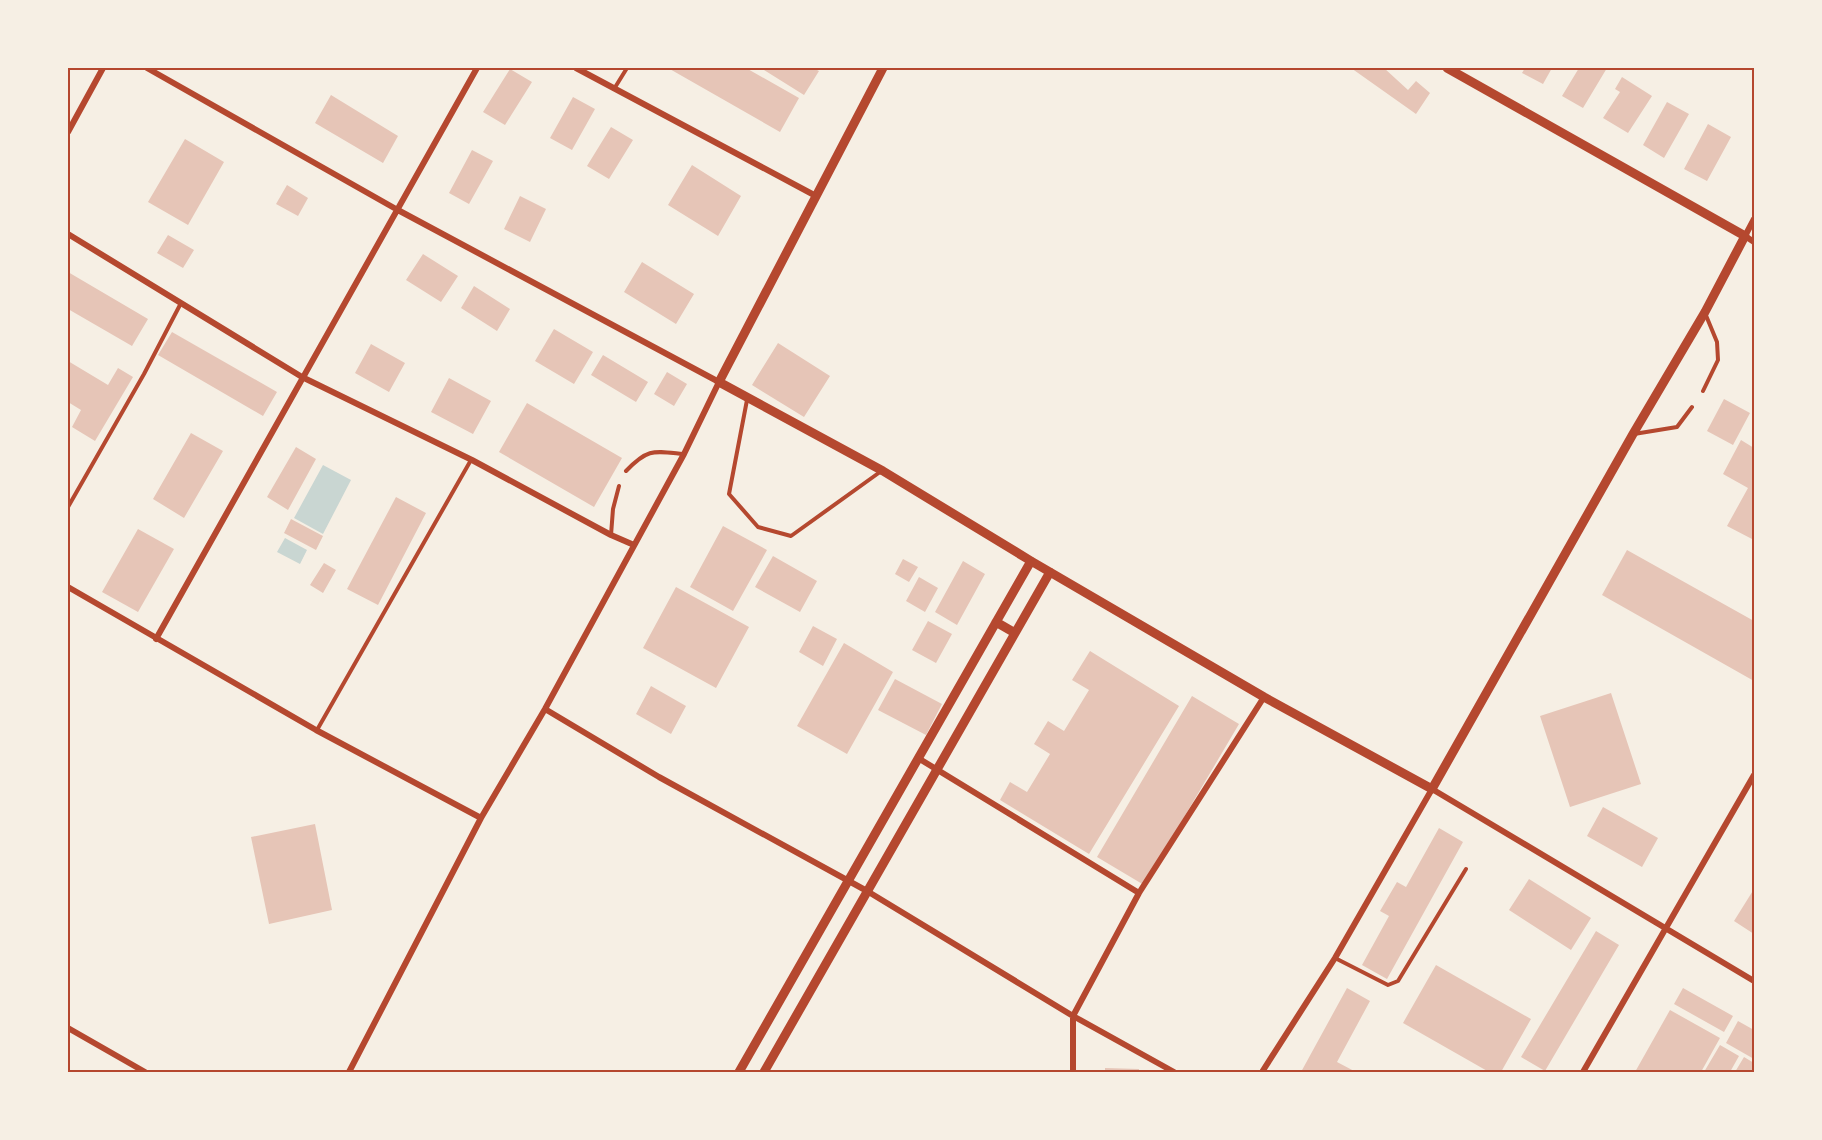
<svg xmlns="http://www.w3.org/2000/svg" width="1822" height="1140" font-family="Rubik,sans-serif">
  <style>
    .water { fill: #c9d6d2 }
    .building { fill: #e6c5b7 }
    .lines { fill: none; stroke-linecap: round; stroke-linejoin: round }
    .service { stroke: #b5482f; stroke-width: 4 }
    .minor { stroke: #b5482f; stroke-width: 6 }
    .tertiary { stroke: #b5482f; stroke-width: 9 }
    .neatline { fill: none; stroke: #b5482f; stroke-width: 2 }
  </style>
  <rect width="100%" height="100%" fill="#f6efe4"/>
  <!-- water -->
  <path class="water" d="M323,465L351,480L323,534L294,518Z
    M285,538L307,550L300,564L277,552Z"/>
  <!-- building -->
  <path class="building" d="M668,68H746L799,98L780,132Z
    M761,68H813L819,71L804,95Z
    M1351,68H1384L1408,90L1416,81L1430,93L1416,114Z
    M1525,68H1552L1543,84L1522,73Z
    M1579,68H1607L1583,108L1562,96Z
    M510,69L532,82L505,125L483,112Z
    M1622,77L1652,96L1628,133L1603,118L1620,92L1615,89Z
    M331,95L398,136L383,163L315,123Z
    M573,97L595,109L572,150L550,138Z
    M1667,102L1689,114L1664,158L1643,145Z
    M1708,124L1731,137L1707,181L1684,169Z
    M611,127L633,140L609,179L587,166Z
    M185,139L224,162L188,225L148,202Z
    M472,150L493,161L469,204L449,193Z
    M692,165L741,196L718,236L668,205Z
    M287,185L308,198L298,216L276,204Z
    M520,196L546,209L530,242L504,229Z
    M168,235L194,250L183,268L157,253Z
    M423,254L458,276L441,302L406,280Z
    M642,262L694,294L676,324L624,292Z
    M68,272L148,319L132,346L68,309Z
    M474,286L510,309L497,331L461,308Z
    M554,329L593,352L574,384L535,361Z
    M172,332L277,392L263,416L158,355Z
    M778,343L830,376L804,417L752,385Z
    M371,344L405,363L389,392L355,373Z
    M603,355L648,382L636,402L591,375Z
    M68,361L108,385L118,368L133,377L95,441L72,427L81,410L68,402Z
    M667,372L687,384L674,406L654,394Z
    M449,378L491,401L473,434L431,412Z
    M1724,399L1750,413L1733,445L1707,431Z
    M527,403L622,458L594,507L499,452Z
    M191,433L223,451L184,518L153,499Z
    M1741,440L1754,448V534L1752,539L1727,526L1748,488L1723,474Z
    M296,447L316,459L288,510L267,497Z
    M396,497L426,513L378,605L347,589Z
    M291,519L323,536L316,550L284,533Z
    M723,526L767,550L733,611L690,587Z
    M138,529L174,549L138,612L102,592Z
    M1627,550L1754,621V681L1602,595Z
    M773,556L817,581L800,612L755,587Z
    M903,559L918,567L909,582L895,574Z
    M963,561L985,574L957,625L935,612Z
    M324,563L336,570L323,593L310,585Z
    M919,577L938,588L925,612L906,601Z
    M676,587L749,627L716,688L643,648Z
    M928,621L952,634L936,663L912,650Z
    M813,626L837,639L823,666L799,652Z
    M844,643L893,672L847,754L797,726Z
    M1090,651L1179,706L1089,854L1000,800L1010,782L1027,792L1050,754L1034,744L1048,721L1064,731L1089,690L1072,680Z
    M895,679L942,704L926,735L878,710Z
    M651,686L686,706L671,734L636,714Z
    M1611,693L1641,784L1570,807L1540,716Z
    M1192,696L1239,724L1144,885L1097,857Z
    M1603,807L1658,838L1642,867L1587,836Z
    M315,824L332,910L269,924L251,837Z
    M1439,828L1463,842L1387,979L1362,965L1389,916L1380,911L1397,882L1406,887Z
    M1529,879L1591,918L1571,950L1509,910Z
    M1754,889V934L1734,921Z
    M1596,931L1619,945L1545,1071L1521,1057Z
    M1436,965L1531,1019L1501,1072H1489L1403,1023Z
    M1347,988L1370,1001L1337,1062L1356,1072H1301Z
    M1683,988L1733,1016L1724,1032L1674,1004Z
    M1670,1010L1720,1038L1701,1072H1635Z
    M1738,1021L1754,1030V1059L1726,1043Z
    M1720,1045L1739,1056L1730,1072H1704Z
    M1744,1057L1754,1063V1072H1735Z
    M1105,1068L1139,1069V1072H1105Z"/>
  <g class="lines">
    <!-- service -->
    <path class="service" d="M614,89L627,68
      M1703,391L1718,360L1717,342L1705,313
      M747,400L729,494L758,527L791,536L880,472
      M1634,434L1677,427L1692,407
      M626,471C648,448 654,451 683,454
      M68,507L144,374L181,303
      M611,535L613,509L619,486
      M317,730L471,460
      M1335,958L1388,985L1398,981L1466,869"/>
    <!-- minor -->
    <path class="minor" d="M147,68L396,209L719,382L684,454L545,709L481,818L349,1072
      M576,68L816,196
      M68,132L103,68
      M1754,219L1745,236L1754,242
      M68,234L302,377L472,460L611,535L634,545
      M68,587L316,730L481,818
      M156,639L477,68
      M545,709L659,777L867,891L1073,1016L1174,1072
      M918,758L1139,893
      M68,1028L145,1072
      M1073,1072V1016L1139,893L1264,697
      M1262,1072L1335,958L1432,789L1754,981
      M1583,1072L1754,775"/>
    <!-- tertiary -->
    <path class="tertiary" d="M883,68L719,382L883,471L1031,561L1264,697L1432,789L1633,434L1705,312L1745,236L1447,68
      M996,622L1015,633
      M739,1072L1031,561
      M764,1072L1050,572"/>
  </g>
  <!-- border -->
  <rect width="1822" height="1140" fill="none" stroke="#f6efe4" stroke-width="138"/>
  <rect x="69" y="69" width="1684" height="1002" class="neatline"/>
</svg>
